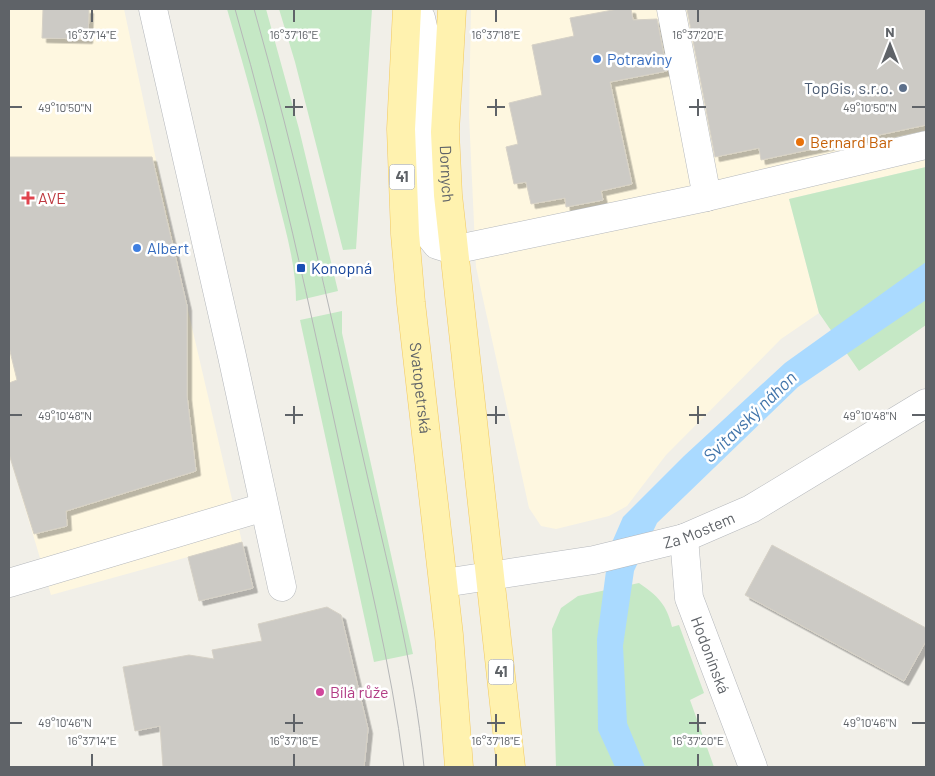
<svg xmlns="http://www.w3.org/2000/svg" width="935" height="776" font-family="Barlow,sans-serif">
  <style>
    .commercial { fill: #fef7e0 }
    .green { fill: #c5e8c5 }
    .water { fill: #aadaff }
    .building { fill: #cccac5; stroke: #d6d1c6; filter: url(#shadow) }
    .lines { fill: none; stroke-linecap: round; stroke-linejoin: round }
    .minor-casing { stroke: #b5b8bc; stroke-width: 29 }
    .major-casing { stroke: #f2c960; stroke-width: 29 }
    .minor { stroke: #fff; stroke-width: 28 }
    .major { stroke: #fff2af; stroke-width: 28 }
    .tram { stroke: #b6b7b8; stroke-width: 1 }
    .ticks { fill: none; stroke: #5f6368; stroke-width: 2 }
    .shop-dot { fill: #3f7fe0; stroke: #fff; stroke-width: 2 }
    .service-dot { fill: #5c6f8a; stroke: #fff; stroke-width: 2 }
    .food-dot { fill: #e8710a; stroke: #fff; stroke-width: 2 }
    .health-dot { fill: #e0444e; stroke: #fff; stroke-width: 2 }
    .transit-dot { fill: #1a4fb4; stroke: #fff; stroke-width: 2 }
    .hotel-dot { fill: #d1479c; stroke: #fff; stroke-width: 2 }
    .labels { text-anchor: middle; stroke-width: 5; stroke-linejoin: round; paint-order: stroke }
    .shield { fill: #fff; stroke: #8f9295; stroke-width: 1 }
    .shield-label { font-size: 15px; font-weight: bold; fill: #5f6368 }
    .shop-label { font-size: 16px; fill: #366cbe; stroke: #fff; text-anchor: start }
    .service-label { font-size: 16px; fill: #4e5e75; stroke: #fff; text-anchor: end }
    .food-label { font-size: 16px; fill: #c56008; stroke: #fff; text-anchor: start }
    .street-label { font-size: 16px; fill: #5f6368; stroke: #fff }
    .health-label { font-size: 16px; fill: #be3a42; stroke: #fff; text-anchor: start }
    .transit-label { font-size: 16px; fill: #164399; stroke: #fff; text-anchor: start }
    .hotel-label { font-size: 16px; fill: #b23c85; stroke: #fff; text-anchor: start }
    .water-label { font-size: 18px; font-style: italic; fill: #4174aa; stroke: #fff }
    .ticks-label { font-size: 12px; text-anchor: middle; fill: #5f6368; stroke: #fff; stroke-width: 5; stroke-linejoin: round; paint-order: stroke }
  </style>
  <defs>
    <filter id="shadow"><feDropShadow dx="4.5" dy="4.5" stdDeviation="0" flood-color="#0004"/></filter>
  </defs>
  <rect width="100%" height="100%" fill="#f1efe8"/>
  <!-- commercial -->
  <path class="commercial" d="M9,9H124L187,306L242,542L51,595L9,454Z
    M471,9H926V167L789,199L819,313L781,339L666,455L627,506L609,516L556,529L541,526L529,508L476,267L469,115Z"/>
  <!-- green -->
  <path class="green" d="M227,9H266L299,129L338,291L296,301C296,264 285,228 276,192C262,131 245,70 227,9Z
    M279,9H372L356,249L343,250L295,62Z
    M926,167V325L859,371L819,313L789,199Z
    M342,311V333L413,654L374,662L300,320Z
    M639,583C658,596 667,605 672,627L679,625L704,693L690,700L714,767H556L552,629L561,608L578,596Z"/>
  <!-- water -->
  <path class="water" d="M926,262V300L798,387L657,523L634,571L623,646L627,723L645,767H615L598,730L597,639L606,571L613,540L623,517L684,456L785,363Z"/>
  <!-- building -->
  <path class="building" d="M43,9H89L88,39L42,38Z
    M618,9H631L633,20L657,19L667,71L610,82L632,184L601,191L603,200L566,207L565,198L531,204L526,182L514,184L506,147L518,144L509,103L542,95L532,45L574,36L570,18Z
    M687,9H926V125L761,160L759,148L715,157Z
    M9,157H152L187,306V396L196,471L66,511L67,526L34,534L9,454V383L17,380L9,347Z
    M242,542L253,588L199,601L188,557Z
    M772,545L926,628V641L904,681L745,595Z
    M327,607L341,615L368,729L364,767H163L160,726L135,731L123,667L189,655L214,659L212,650L262,641L258,624Z"/>
  <g class="lines">
    <defs>
      <g id="minor">
        <path d="M153,9L232,356L282,587"/>
        <path d="M416,9L421,18L427,45L423,166L427,224L429,235L437,245L453,250L707,197L926,145"/>
        <path d="M671,9L707,197"/>
        <path id="s1" d="M684,538L689,598L753,767"/>
        <path d="M9,583L264,507"/>
        <path id="s2" d="M444,583L594,560L684,538L751,509L926,403"/>
      </g>
      <g id="major">
        <path id="s3" d="M407,9L401,129L405,234L411,303L449,635L459,767"/>
        <path id="s4" d="M452,9L445,132L448,195L511,767"/>
      </g>
    </defs>
    <!-- minor casing -->
    <use href="#minor" class="minor-casing"/>
    <!-- major casing -->
    <use href="#major" class="major-casing"/>
    <!-- minor -->
    <use href="#minor" class="minor"/>
    <!-- major -->
    <use href="#major" class="major"/>
    <!-- tram -->
    <path class="tram" d="M235,9C278,158 310,309 343,461C365,562 391,664 404,767
      M254,9C296,157 329,307 363,457C386,559 414,663 424,767"/>
  </g>
  <!-- ticks -->
  <path class="ticks" d="M92,10V22M294,10V22M496,10V22M698,10V22M294,99V116M496,99V116M698,99V116M10,107H22M285,107H303M487,107H505M689,107H706M912,107H925M294,406V424M496,406V424M698,406V424M10,415H22M285,415H303M487,415H505M689,415H706M912,415H925M294,714V732M496,714V732M698,714V732M10,723H22M285,723H303M487,723H505M689,723H706M912,723H925M92,754V766M294,754V766M496,754V766M698,754V766"/>
  <!-- markers -->
  <g class="shop-dot">
    <circle cx="597" cy="59" r="5"/>
    <circle cx="137" cy="248" r="5"/>
  </g>
  <circle class="service-dot" cx="903" cy="88" r="5"/>
  <circle class="food-dot" cx="800" cy="142" r="5"/>
  <path class="health-dot" d="M25.5 190.5h5v5h5v5h-5v5h-5v-5h-5v-5h5z"/>
  <rect class="transit-dot" x="296" y="263" width="10" height="10" rx="2.5"/>
  <circle class="hotel-dot" cx="320" cy="692" r="5"/>
  <g class="labels">
    <!-- shield labels -->
    <g class="shield">
      <rect x="389.5" y="164.5" width="25" height="25" rx="4"/>
      <rect x="488.5" y="659.5" width="25" height="25" rx="4"/>
    </g>
    <g class="shield-label">
      <text x="402" y="182">41</text>
      <text x="501" y="677">41</text>
    </g>
    <!-- shop labels -->
    <g class="shop-label">
      <text x="607" y="65">Potraviny</text>
      <text x="147" y="254">Albert</text>
    </g>
    <!-- service labels -->
    <g class="service-label">
      <text x="893" y="94">TopGis, s.r.o.</text>
    </g>
    <!-- food labels -->
    <g class="food-label">
      <text x="810" y="148">Bernard Bar</text>
    </g>
    <!-- street labels -->
    <g class="street-label">
      <text dy="6" stroke="none"><textPath href="#s4" startOffset="165">Dornych</textPath></text>
      <text dy="6" stroke="none"><textPath href="#s3" startOffset="380">Svatopetrská</textPath></text>
      <text dy="6" stroke="none"><textPath href="#s2" startOffset="261">Za Mostem</textPath></text>
      <text dy="6" stroke="none"><textPath href="#s1" startOffset="121">Hodonínská</textPath></text>
    </g>
    <!-- health labels -->
    <g class="health-label">
      <text x="38" y="204">AVE</text>
    </g>
    <!-- transit labels -->
    <g class="transit-label">
      <text x="311" y="274">Konopná</text>
    </g>
    <!-- hotel labels -->
    <g class="hotel-label">
      <text x="330" y="698">Bílá růže</text>
    </g>
    <!-- water labels -->
    <g class="water-label">
      <text transform="translate(750 417) rotate(-44)" y="6">Svitavský náhon</text>
    </g>
  </g>
  <g class="ticks-label">
    <text x="92" y="39">16°37'14"E</text>
    <text x="294" y="39">16°37'16"E</text>
    <text x="496" y="39">16°37'18"E</text>
    <text x="698" y="39">16°37'20"E</text>
    <text x="65" y="112">49°10'50"N</text>
    <text x="870" y="112">49°10'50"N</text>
    <text x="65" y="420">49°10'48"N</text>
    <text x="870" y="420">49°10'48"N</text>
    <text x="65" y="727">49°10'46"N</text>
    <text x="870" y="727">49°10'46"N</text>
    <text x="92" y="745">16°37'14"E</text>
    <text x="294" y="745">16°37'16"E</text>
    <text x="496" y="745">16°37'18"E</text>
    <text x="698" y="745">16°37'20"E</text>
  </g>
  <!-- border -->
  <rect width="935" height="776" fill="none" stroke="#5f6368" stroke-width="20"/>
  <!-- north arrow -->
  <g transform="translate(890 45)" stroke="#ffffff" stroke-width="4" paint-order="stroke">
  <path d="M0-4L9 19L0 12L-9 19Z" fill="#5f6368"/>
  <text y="-8" font-size="14" font-weight="bold" text-anchor="middle" fill="#5f6368">N</text>
  </g>
</svg>
